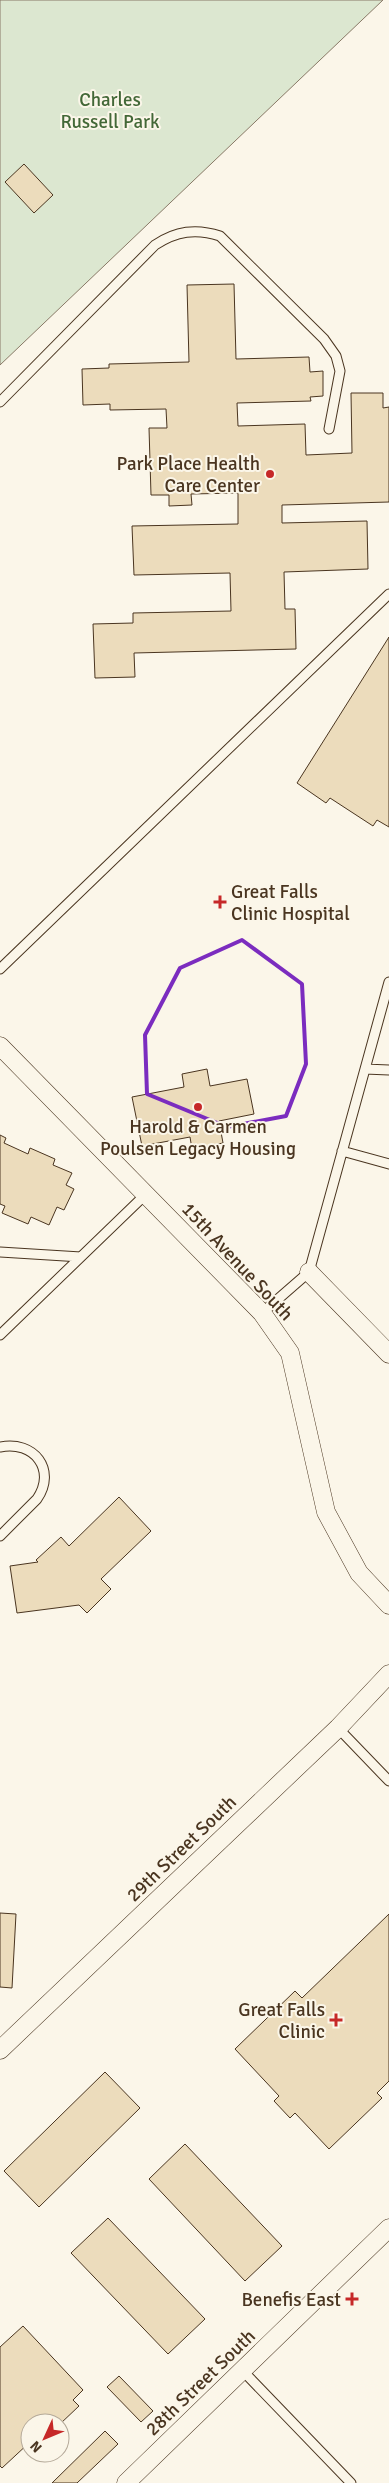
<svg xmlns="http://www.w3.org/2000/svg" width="389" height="2483" font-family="Signika,sans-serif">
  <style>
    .green { fill: #dce7d0; stroke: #887966 }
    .building { fill: #ecdcbc; stroke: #4a3520 }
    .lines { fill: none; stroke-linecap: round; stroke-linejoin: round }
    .service-casing { stroke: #4a3520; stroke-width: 11 }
    .minor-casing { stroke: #4a3520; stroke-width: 19 }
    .service { stroke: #fbf6e9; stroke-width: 9 }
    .minor { stroke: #fbf6e9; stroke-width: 18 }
    .marked { fill: none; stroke: #7b2cbf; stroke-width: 4; stroke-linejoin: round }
    .poi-dot { fill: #c62828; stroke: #fbf6e9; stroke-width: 2 }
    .labels { text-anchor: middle; stroke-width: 4; stroke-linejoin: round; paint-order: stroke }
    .park-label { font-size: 19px; fill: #436837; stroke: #fbf6e9 }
    .poi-label { font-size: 19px; fill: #4a3520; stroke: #fbf6e9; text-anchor: end }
    .street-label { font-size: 19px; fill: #4a3520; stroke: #fbf6e9 }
  </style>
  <rect width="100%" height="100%" fill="#fbf6e9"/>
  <!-- green -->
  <path class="green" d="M0,0H383L0,365Z"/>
  <!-- building -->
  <path class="building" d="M24,164L53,195L34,213L5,182Z
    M234,284L236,359L309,357L310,372L323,371V396L310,397L311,401L237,403L238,426L305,424L306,455L352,453L351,393H383V408L389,407V502L282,505V523L367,521L368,569L284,572L285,609H295L296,649L134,653L135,677L95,678L93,624L133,623V613L231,611L230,573L134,575L132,526L238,524V493L191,494L192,505L169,506V495H151L149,428H167L166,409L110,410V404L83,405L82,369L109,368V364L189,362L187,285Z
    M389,637V827L377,820L373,826L330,798L326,803L297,783Z
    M207,1069L210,1086L247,1079L254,1114L219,1121L223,1143L192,1149L190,1137L142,1146L132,1097L184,1087L182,1074Z
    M0,1135L6,1138L4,1143L28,1154L30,1148L55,1159L53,1165L72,1173L66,1185L74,1189L64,1210L57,1207L49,1225L31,1217L28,1224L2,1213L5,1206L0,1204Z
    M119,1497L151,1531L101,1579L111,1589L87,1613L79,1605L17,1613L10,1566L38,1562L36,1560L61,1537L69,1546Z
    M0,1913L16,1914L12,1988L0,1987Z
    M389,1914V2081L377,2093L382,2098L329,2149L295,2113L290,2118L274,2101L279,2096L235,2049L295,1991L302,1998Z
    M105,2072L140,2108L39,2207L4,2171Z
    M185,2144L282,2246L245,2281L149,2179Z
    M108,2218L205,2319L168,2354L71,2253Z
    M23,2326L83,2390L73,2400L79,2406L60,2424L30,2423V2442L2,2468L0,2466V2347Z
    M119,2376L153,2411L141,2422L107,2387Z
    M105,2431L118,2444L77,2483H52Z"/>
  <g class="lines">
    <defs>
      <path id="service" d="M0,402L155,245C176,231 196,228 220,236L324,339L336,356L340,371L329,429
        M0,969L389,594
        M365,1069L389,1070
        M342,1151L389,1164
        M0,1252L81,1257
        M262,1313L309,1272L389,982
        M0,1335L146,1194
        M0,1447C34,1440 57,1470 37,1499L0,1536
        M338,1728L389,1781
        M242,2370L351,2483"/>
      <path id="minor" d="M0,1046L262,1313L290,1353L326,1512L359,1573L389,1605
        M309,1272L389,1354
        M0,2050L338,1728L389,1674
        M126,2483L389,2228"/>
    </defs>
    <!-- service casing -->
    <use href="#service" class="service-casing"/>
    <!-- minor casing -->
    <use href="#minor" class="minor-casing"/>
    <!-- service -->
    <use href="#service" class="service"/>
    <!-- minor -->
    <use href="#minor" class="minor"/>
  </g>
  <!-- marked area -->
  <path class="marked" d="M242,940L302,984L306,1064L286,1116L227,1127L147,1094L145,1035L180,968Z"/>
  <!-- markers -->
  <g class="poi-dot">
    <circle cx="270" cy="474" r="5"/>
    <path d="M217.5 894.5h5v5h5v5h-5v5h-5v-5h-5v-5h5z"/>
    <circle cx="198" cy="1107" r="5"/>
    <path d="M333.5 2012.5h5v5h5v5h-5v5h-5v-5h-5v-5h5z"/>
    <path d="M349.5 2291.5h5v5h5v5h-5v5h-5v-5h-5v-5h5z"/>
  </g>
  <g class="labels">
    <!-- park labels -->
    <g class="park-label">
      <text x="110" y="106">Charles<tspan x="110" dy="22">Russell Park</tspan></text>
    </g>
    <!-- poi labels -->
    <g class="poi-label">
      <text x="260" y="470">Park Place Health<tspan x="260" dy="22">Care Center</tspan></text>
      <text x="231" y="898" text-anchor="start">Great Falls<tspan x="231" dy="22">Clinic Hospital</tspan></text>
      <text x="198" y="1133" text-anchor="middle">Harold &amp; Carmen<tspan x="198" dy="22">Poulsen Legacy Housing</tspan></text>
      <text x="325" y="2016">Great Falls<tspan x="325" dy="22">Clinic</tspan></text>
      <text x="341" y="2306">Benefis East</text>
    </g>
    <!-- street labels -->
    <g class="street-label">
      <text transform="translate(238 1261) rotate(47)" y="7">15th Avenue South</text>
      <text transform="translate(181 1848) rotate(-44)" y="7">29th Street South</text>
      <text transform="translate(200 2382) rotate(-44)" y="7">28th Street South</text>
    </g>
  </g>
  <!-- north arrow -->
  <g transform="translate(45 2438) rotate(226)"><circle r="24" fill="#fbf6e9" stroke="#b4a999"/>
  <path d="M0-4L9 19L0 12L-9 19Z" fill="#c62828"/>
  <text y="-8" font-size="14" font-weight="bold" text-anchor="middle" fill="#4a3520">N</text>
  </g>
</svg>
